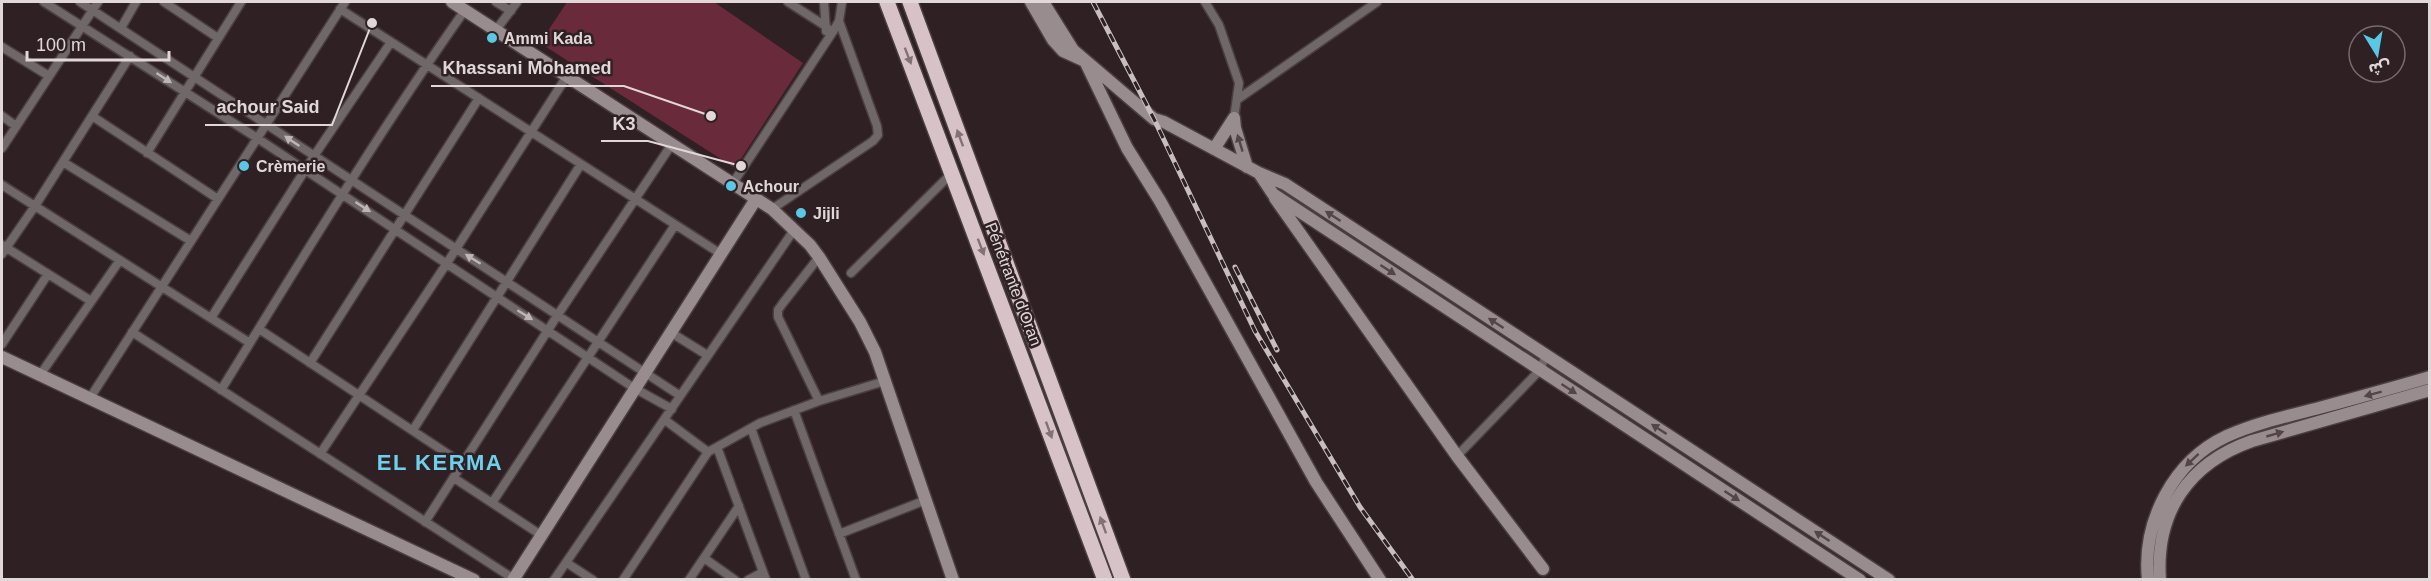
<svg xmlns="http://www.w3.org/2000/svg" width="2431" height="581" font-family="Arial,'Noto Sans Arabic',sans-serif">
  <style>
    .green { fill: #692a3b }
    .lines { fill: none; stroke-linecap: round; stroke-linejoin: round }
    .street-casing { stroke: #4b3e40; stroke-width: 11 }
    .secondary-casing { stroke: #4b3e40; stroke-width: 15 }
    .highway-casing { stroke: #4b3e40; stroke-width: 18 }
    .street { stroke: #6f6768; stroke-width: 8 }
    .secondary { stroke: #998c8e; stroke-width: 12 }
    .highway { stroke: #d7c3c7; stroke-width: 15 }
    .rail-casing { stroke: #c8bec0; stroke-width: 5 }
    .rail { stroke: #2f2123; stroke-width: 3; stroke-dasharray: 9; stroke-linecap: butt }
    .oneway { fill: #837275 }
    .oneway2 { fill: #bfb5b7 }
    .oneway3 { fill: #544648 }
    .poi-dot { fill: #5ac8e5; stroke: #2f2123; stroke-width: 2 }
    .labels { text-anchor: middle; stroke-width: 5; stroke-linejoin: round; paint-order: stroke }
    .poi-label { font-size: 16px; font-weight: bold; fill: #e1d7d9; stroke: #2f2123; text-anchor: start }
    .street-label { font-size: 16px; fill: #e1d7d9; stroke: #2f2123 }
    .district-label { font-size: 22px; font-weight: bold; letter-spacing: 1.5px; fill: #6ed0ec; stroke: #2f2123 }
    .leader { fill: none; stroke: #e1d7d9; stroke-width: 2 }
    .callout-dot { fill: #e1d7d9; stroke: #2f2123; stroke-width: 2 }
    .callout-label { font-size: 18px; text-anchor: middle; font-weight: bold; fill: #e1d7d9; stroke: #2f2123; stroke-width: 5; stroke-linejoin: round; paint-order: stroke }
  </style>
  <rect width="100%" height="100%" fill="#2f2123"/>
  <!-- green -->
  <path class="green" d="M567,2H714L803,63L735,168L540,43Z"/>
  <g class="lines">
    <defs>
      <path id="street" d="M44,2L257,138L634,388L672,409
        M80,2L679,395
        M164,2L218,38
        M496,2L511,11
        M788,2L827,27
        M824,2L826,31
        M1205,2L1219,25L1239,83L1234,118
        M340,9L721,254
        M121,28L136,2
        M496,30L517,2
        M2,47L49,76
        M1238,99L1377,2
        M2,116L16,126
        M92,116L218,199
        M2,148L98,2
        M147,153L241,2
        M63,162L191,241
        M733,183L834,30L839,21L842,2
        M2,185L250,343
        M772,209L873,141L878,135L877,126L839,21
        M2,245L91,301
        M2,254L35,206L130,56
        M851,273L952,173
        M211,318L314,156L391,42
        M259,329L463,464
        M132,332L514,579
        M670,332L707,355
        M2,344L48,274
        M310,363L479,98
        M40,375L120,260
        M221,390C300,262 378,133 465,10
        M90,398L345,2
        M819,401L778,317V310L783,303L819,257
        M794,410L856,580
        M665,420L708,452L760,423L819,401L885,381
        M751,428L806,580
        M413,430L581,164
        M717,447L766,580
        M320,454L447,263L567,76
        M1457,456L1540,370L1546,355
        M454,478L541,535
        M492,503L675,225
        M425,522L557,316L672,144
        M839,534L926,500
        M704,558L735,580
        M567,563L593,580
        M554,580L794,230
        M623,580L708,452
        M689,580L739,506
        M748,580L763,572"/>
      <path id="secondary" d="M452,2L772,209L810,245L819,257L860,322L875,352L953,580
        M1031,2L1053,40L1063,51L1085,61L1127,148L1160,201L1316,482L1380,580
        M1043,2L1073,50L1154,119L1164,122L1259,173L1285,184L1889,580
        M1234,118L1235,128L1247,167
        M1214,149L1234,118
        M1259,173L1273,194L1860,580
        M1275,198L1457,456L1543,569
        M2,357L474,580
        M513,580L756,199
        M2148,580C2142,522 2173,461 2227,436C2256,423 2288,416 2319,408C2356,398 2393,388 2430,377
        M2160,580C2155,512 2189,463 2252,441L2430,390"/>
      <path id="highway" d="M887,2L1105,580
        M910,2L1123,580"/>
    </defs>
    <!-- street casing -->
    <use href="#street" class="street-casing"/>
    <!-- secondary casing -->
    <use href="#secondary" class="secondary-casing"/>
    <!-- highway casing -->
    <use href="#highway" class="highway-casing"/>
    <!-- street -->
    <use href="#street" class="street"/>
    <!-- secondary -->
    <use href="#secondary" class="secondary"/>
    <!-- highway -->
    <use href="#highway" class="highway"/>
    <defs>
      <path id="rail" d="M1093,2L1154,119L1255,331L1360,507L1413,580
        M1235,267L1277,350"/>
    </defs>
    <!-- rail casing -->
    <use href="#rail" class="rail-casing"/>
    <!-- rail -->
    <use href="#rail" class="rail"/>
  </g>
  <!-- one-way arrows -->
  <defs><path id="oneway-solid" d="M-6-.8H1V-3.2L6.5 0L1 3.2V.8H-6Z" transform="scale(1.5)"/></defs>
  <g class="oneway">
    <use href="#oneway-solid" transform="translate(908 56) rotate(69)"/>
    <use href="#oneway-solid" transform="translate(960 138) rotate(-110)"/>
    <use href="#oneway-solid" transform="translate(981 247) rotate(69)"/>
    <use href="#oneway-solid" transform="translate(1049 430) rotate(70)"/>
    <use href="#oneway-solid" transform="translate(1103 525) rotate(-110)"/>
  </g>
  <g class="oneway2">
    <use href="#oneway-solid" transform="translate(164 78) rotate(33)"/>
    <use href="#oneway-solid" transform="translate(292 141) rotate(-146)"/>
    <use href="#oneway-solid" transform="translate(363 207) rotate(33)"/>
    <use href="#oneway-solid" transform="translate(473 259) rotate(-148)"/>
    <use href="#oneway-solid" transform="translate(525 315) rotate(32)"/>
  </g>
  <g class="oneway3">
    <use href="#oneway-solid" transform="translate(1240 143) rotate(-107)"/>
    <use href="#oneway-solid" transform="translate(1333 216) rotate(-147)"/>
    <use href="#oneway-solid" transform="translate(1388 270) rotate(33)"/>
    <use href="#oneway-solid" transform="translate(1496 323) rotate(-147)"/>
    <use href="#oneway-solid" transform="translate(1569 389) rotate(33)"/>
    <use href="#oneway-solid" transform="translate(2373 394) rotate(165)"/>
    <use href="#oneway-solid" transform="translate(1659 429) rotate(-147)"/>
    <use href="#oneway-solid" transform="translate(2275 434) rotate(-16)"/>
    <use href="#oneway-solid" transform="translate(2192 460) rotate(137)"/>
    <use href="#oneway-solid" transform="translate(1732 496) rotate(33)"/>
    <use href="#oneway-solid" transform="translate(1822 536) rotate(-147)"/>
  </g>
  <!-- markers -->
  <g class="poi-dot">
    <circle cx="492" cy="38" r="6"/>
    <circle cx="244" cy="166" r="6"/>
    <circle cx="731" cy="186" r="6"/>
    <circle cx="801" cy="213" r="6"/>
  </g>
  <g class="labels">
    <!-- poi labels -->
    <g class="poi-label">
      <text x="504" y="44">Ammi Kada</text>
      <text x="256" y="172">Crèmerie</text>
      <text x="743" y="192">Achour</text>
      <text x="813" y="219">Jijli</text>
    </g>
    <!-- street labels -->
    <g class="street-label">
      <text transform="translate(1014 284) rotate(69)" y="6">Pénétrante d'Oran</text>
    </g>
    <!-- district labels -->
    <g class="district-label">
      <text x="440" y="470">EL KERMA</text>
    </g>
  </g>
  <!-- callouts -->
  <path class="leader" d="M711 116L624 86H431M372 23L332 125H205M741 166L648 141H601"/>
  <g class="callout-dot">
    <circle cx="711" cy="116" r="6"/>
    <circle cx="372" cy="23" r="6"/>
    <circle cx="741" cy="166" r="6"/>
  </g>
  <g class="callout-label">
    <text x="527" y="74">Khassani Mohamed</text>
    <text x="268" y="113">achour Said</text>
    <text x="624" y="130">K3</text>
  </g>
  <!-- border -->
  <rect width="2431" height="581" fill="none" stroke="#e1d7d9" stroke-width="6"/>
  <!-- north arrow -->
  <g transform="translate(2377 54) rotate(169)"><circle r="28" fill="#2f2123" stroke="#766a6c" stroke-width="1.5"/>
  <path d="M0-4.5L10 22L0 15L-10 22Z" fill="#5ac8e5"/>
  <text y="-9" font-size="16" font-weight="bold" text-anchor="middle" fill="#e1d7d9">ش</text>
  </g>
  <!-- scale -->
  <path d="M27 51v9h142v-9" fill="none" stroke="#e1d7d9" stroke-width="3"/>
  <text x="36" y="51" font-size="18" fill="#e1d7d9" stroke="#2f2123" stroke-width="4.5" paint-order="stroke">100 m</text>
</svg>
